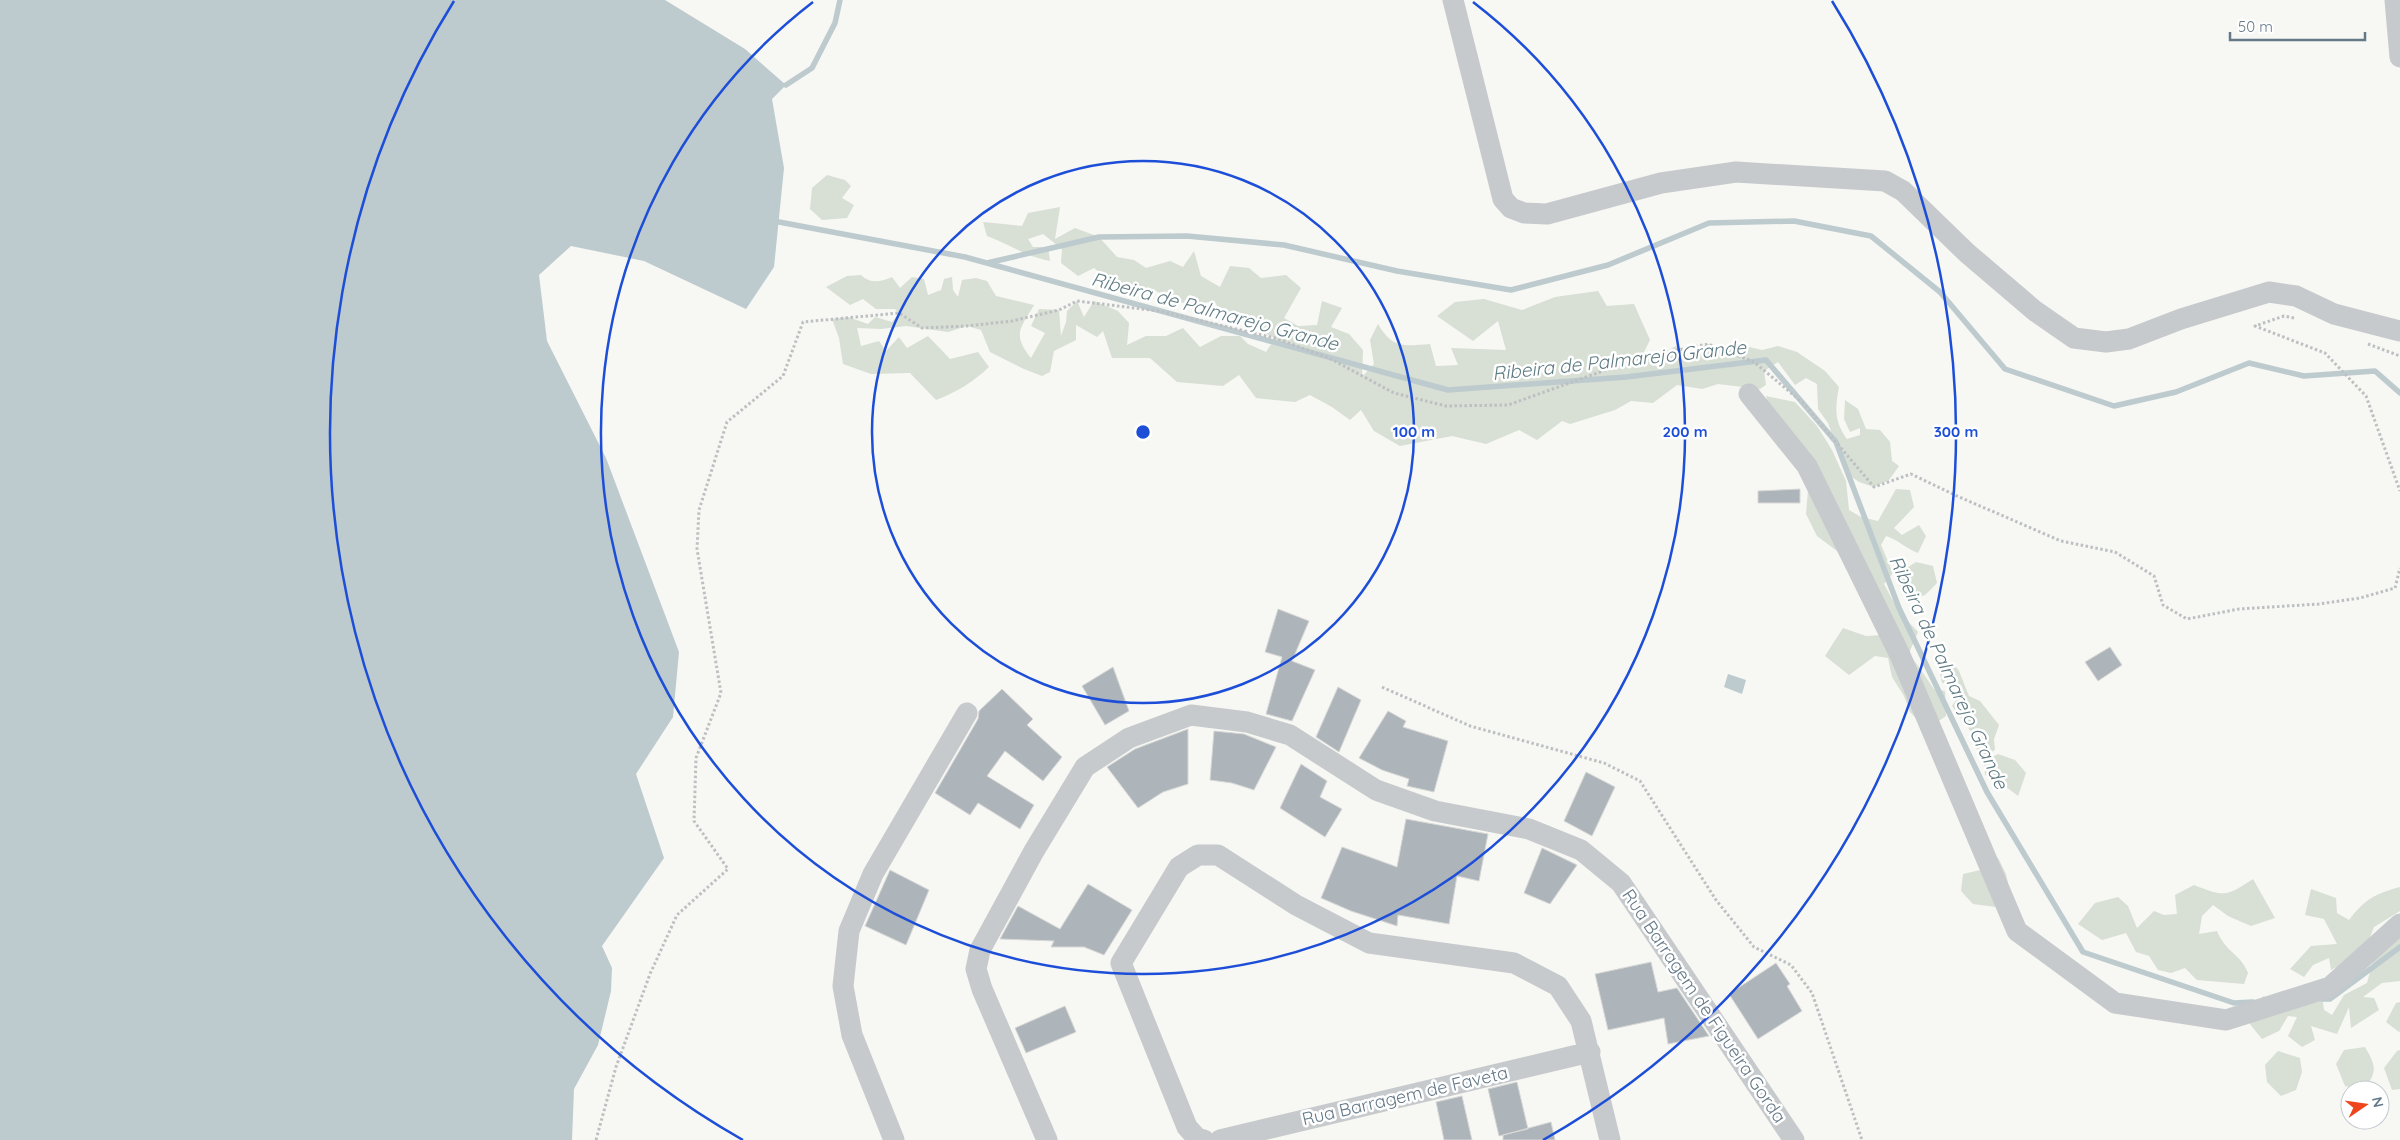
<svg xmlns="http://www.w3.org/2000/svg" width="2400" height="1140" font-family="Quicksand,sans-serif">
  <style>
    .green { fill: #d8dfd4 }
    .water { fill: #bdcace }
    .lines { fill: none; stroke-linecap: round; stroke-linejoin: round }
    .stream { stroke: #bdcace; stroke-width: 5.5 }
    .building { fill: #adb5bb; stroke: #d8d8d6 }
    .path { stroke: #bdc0c2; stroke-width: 3; stroke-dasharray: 2.5 2.5; stroke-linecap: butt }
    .minor { stroke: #c6cacd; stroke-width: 21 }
    .ring { fill: none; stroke: #1d4ed8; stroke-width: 2.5 }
    .labels { text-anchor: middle; stroke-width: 5; stroke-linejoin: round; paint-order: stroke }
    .street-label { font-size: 18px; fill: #647887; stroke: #fff }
    .water-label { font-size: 19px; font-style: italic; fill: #5f7b83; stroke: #fff }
    .centre { fill: #1d4ed8; stroke: #fff; stroke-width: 2.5 }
    .ring-label { font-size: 15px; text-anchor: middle; font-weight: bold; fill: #1d4ed8; stroke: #fff; stroke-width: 5; stroke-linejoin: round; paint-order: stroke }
  </style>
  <rect width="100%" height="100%" fill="#f7f7f3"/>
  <!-- green -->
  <path class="green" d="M827,175L845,180L851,186L842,198L854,205L847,218L822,220L810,209L812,188Z
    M1060,207L1055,239L1075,228L1099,237L1117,257L1134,260L1146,268L1170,261L1183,267L1194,251L1201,276L1220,287L1230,266L1249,268L1261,278L1286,275L1301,288L1284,318L1298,326L1317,325L1322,301L1342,308L1331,327L1349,334L1363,350L1362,377L1374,364L1370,340L1378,324C1393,349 1403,346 1430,344L1436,366L1458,365L1451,348L1506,350L1498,321L1473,341L1437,316L1455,302L1484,299L1522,310L1555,297L1598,291L1607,306L1634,304L1650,340L1642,356L1653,359L1676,346L1689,353L1708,344L1724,347L1741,345L1762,350L1778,346L1797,352L1825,371L1839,387C1835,407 1834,422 1847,439L1860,435V428L1850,432L1844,419L1845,400L1858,409L1866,429L1880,430L1890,442L1892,461L1899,466L1889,480L1874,487L1859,482L1846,473L1828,423L1818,409L1817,384L1806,378L1795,385L1778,362L1764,371L1766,385L1760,389L1718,384L1702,389L1677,385L1653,403L1631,401L1615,410L1570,424L1562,421L1537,440L1519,430L1486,444L1452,436L1400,446L1374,431L1361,410L1350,420L1332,407L1310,395L1295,402L1256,398L1239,375L1223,386L1177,382L1150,358H1112L1103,331L1097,337L1076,325V340L1054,351L1050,372L1042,376L1024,369L990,352L981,330L967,326L948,332L906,326L881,329L857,328L861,346L879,341L886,351L899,337L907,348L928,336L950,359L978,352L989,367C973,382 957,392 936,400L910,373L871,374L843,364L839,338L832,319L848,317L868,324L875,317L892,322L899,313L895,309H876L863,299L850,305L826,287L847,276L861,275C870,284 881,282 892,277L900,288L912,277L924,279L928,295L941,290L944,279L952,277L953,290L958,297L962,280L976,278L987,281L996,296L1034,305C1020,329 1012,334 1031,358L1045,333L1031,326L1039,309L1059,310L1061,336L1066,322L1067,311L1077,301L1084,317L1094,301L1118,311L1129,323L1127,345L1146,336H1166L1183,328L1200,347L1221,336H1240L1248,344L1266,352L1275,338L1260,331L1246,314L1225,318L1214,301L1193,305L1176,301L1156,291H1125L1117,280L1107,278L1094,268L1078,276L1061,263L1062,249L1043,234L1028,239L1033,247H1048L1050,261C1027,257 1009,244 987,236L983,222L1022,226L1028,213Z
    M1766,396L1795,402L1817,426L1832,450L1846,481L1849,510L1861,517L1878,521L1896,489L1910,490L1914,507L1894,528L1902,535L1919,525L1926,536L1918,553C1905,548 1899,540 1886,536L1881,545L1893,573L1884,584L1899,612L1918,632L1909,653L1934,689L1945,691L1946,716L1927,729L1910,712L1904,696L1892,677L1888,658L1875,656L1849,675L1825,656L1843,628L1866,636L1884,635L1861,562L1837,551L1817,536L1806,514L1808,490L1769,409Z
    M1916,562L1933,566L1937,583L1925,595L1910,599L1898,583L1902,571Z
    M1952,662L1959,671L1969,696L1980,701L1999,725L1994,739L1995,750L1986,755L1974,747L1972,733L1952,706L1960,694L1954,683H1942L1939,669Z
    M1998,754L2015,760L2026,773L2018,796L1997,780L1985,775L1984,761Z
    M1998,858L2006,874L2010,893L1996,907L1973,904L1961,891L1963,874L1985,869Z
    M2253,879L2275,918L2251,926L2228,916L2213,905L2202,916L2199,934L2217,931C2226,953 2240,953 2248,973L2244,984L2197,980L2185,968L2171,973L2158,970L2149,956L2136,952L2126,933L2102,940L2078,924L2095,903L2118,897L2128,906L2137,928L2154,911L2164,915L2177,914L2175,895L2194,885C2225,897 2225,897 2253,879Z
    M2400,887V911L2374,927L2370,937L2350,960L2331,970L2329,958L2313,965L2304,977L2290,969L2311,946L2337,944L2324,919L2305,915L2311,889L2336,898L2337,913L2349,920C2365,899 2375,894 2400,887Z
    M2400,937V981L2382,983L2363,997L2374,998L2379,1010L2351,1028L2349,1007L2337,1034L2311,1026L2315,1040L2302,1047L2288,1036L2297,1017L2288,1016L2279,1031L2262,1039L2250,1024L2263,996L2290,1006L2322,995L2324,1010L2332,1015L2344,995L2367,983L2375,955Z
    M2400,1002V1031L2399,1032L2386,1022L2396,1003Z
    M2365,1047C2376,1066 2378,1072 2363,1090L2345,1086L2336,1064L2344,1050Z
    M2400,1050V1089L2392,1090L2384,1068L2397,1051Z
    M2278,1051L2300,1058L2302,1072L2296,1090L2281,1096L2267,1082L2265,1065Z"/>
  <!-- water -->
  <path class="water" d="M0,0H665L745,49L786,85L772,99L784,168L774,267L746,309L644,261L571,246L539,275L547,341L606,458L679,652L673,717L636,774L664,858L602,946L612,968L611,991L598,1045L574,1089L572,1140H0Z
    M1728,674L1746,680L1742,694L1724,687Z"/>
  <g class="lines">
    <!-- stream -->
    <path class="stream" d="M786,85L812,68L835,23L840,0
      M779,222L965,257L1448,390L1626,377L1766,360L1836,442L1899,608L1987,792L2083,952L2234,1003L2253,1002
      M987,263L1099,237L1187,236L1284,245L1397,271L1511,290L1608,265L1709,223L1794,221L1871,236L1940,292L2005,369L2114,406L2176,392L2249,363L2304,376L2375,371L2400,393
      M2322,999H2330L2400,947"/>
  </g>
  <!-- building -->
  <path class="building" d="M1800,489V503H1758V491Z
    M1278,609L1309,621L1292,661L1315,670L1292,721L1266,714L1282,657L1265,652Z
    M2110,647L2122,665L2098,681L2085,662Z
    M1113,667L1129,711L1105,725L1082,686Z
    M1338,687L1361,700L1339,752L1316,737Z
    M1002,689L1033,719L1027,725L1062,757L1043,781L1005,751L987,776L1034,805L1020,829L978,803L970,815L935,793L978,719L979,711Z
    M1388,711L1406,721L1403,727L1448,741L1434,792L1407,786L1409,779L1382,770L1359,758Z
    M1188,729V784L1163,792L1138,808L1107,767L1135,749Z
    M1214,731L1244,734L1276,747L1254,790L1232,783L1210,780Z
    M1301,764L1327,781L1320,797L1342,809L1325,837L1280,808Z
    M1586,772L1615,787L1592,836L1564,821Z
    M1406,819L1488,834L1479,881L1457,876L1449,924L1398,915L1397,926L1351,911L1321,898L1342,847L1397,867Z
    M1542,848L1577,865L1550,904L1524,893Z
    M890,870L929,890L906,945L865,926Z
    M1088,884L1132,910L1104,955L1084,947H1051L1054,941L1000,939L1018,906L1060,929Z
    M1651,962L1658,992L1677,988L1709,1036L1668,1044L1664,1018L1608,1030L1595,974Z
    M1776,963L1790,984L1787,986L1802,1011L1758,1039L1729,994Z
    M1065,1006L1076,1032L1026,1053L1015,1028Z
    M1517,1082L1528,1129L1499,1136L1488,1089Z
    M1462,1096L1472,1140H1444L1436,1102Z
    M1551,1122L1555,1140H1503V1135Z"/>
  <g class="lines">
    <!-- path -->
    <path class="path" d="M2294,318L2284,316L2255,326L2325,353L2366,396L2400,491
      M2368,344L2400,356
      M1382,687L1470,726L1604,763L1640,781L1716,900L1754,947L1791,965L1812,993L1862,1140
      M596,1140L616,1067L650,974L677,915L728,869L694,821L696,758L721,693L697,549L699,510L727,422L783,376L803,322L899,313L922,328L967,326L1012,321L1059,310L1077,301L1159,311L1275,338L1329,358L1394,393L1446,406L1508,405L1642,357L1708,344L1754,362L1802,402L1874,487L1911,474L1957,496L2061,541L2115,552L2154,576L2163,605L2187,619L2239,609L2319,604L2360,598L2395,588L2400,568"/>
    <!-- minor -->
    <path class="minor" d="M1453,0L1503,199L1511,208L1524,213L1547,214L1661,183L1736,172L1885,181L1903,191L1967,253L2035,311L2074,338L2106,342L2129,339L2181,319L2269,292L2296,296L2334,314L2400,331
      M2395,0L2400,57
      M1749,394L1807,466L1900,655L2017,931L2115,1003L2226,1020L2330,987L2400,924
      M894,1140L852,1035L843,986L849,931L873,874L967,713
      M1047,1140L982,989L976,969L980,950L1034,851L1085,767L1129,738L1191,715L1247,722L1290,735L1376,790L1435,811L1529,829L1581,850L1621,883L1794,1140
      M1204,1140L1197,1138L1187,1127L1121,963L1179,867L1198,855H1218L1296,905L1369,943L1514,963L1558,986L1581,1021L1610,1140
      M1220,1140L1590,1052"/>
  </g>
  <!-- distance rings -->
  <g class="ring">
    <circle cx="1143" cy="432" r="271"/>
    <path d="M1473 2A542 542 0 1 1 813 2"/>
    <path d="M743 1140A813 813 0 0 1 454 1M1832 1A813 813 0 0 1 1543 1140"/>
  </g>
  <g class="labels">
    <!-- street labels -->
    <g class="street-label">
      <text transform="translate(1704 1006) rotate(56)" y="6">Rua Barragem de Figueira Gorda</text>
      <text transform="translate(1405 1096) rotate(-13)" y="6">Rua Barragem de Faveta</text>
    </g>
    <!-- water labels -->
    <g class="water-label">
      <text transform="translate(1215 311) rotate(15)" y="7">Ribeira de Palmarejo Grande</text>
      <text transform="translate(1619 360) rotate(-6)" y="7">Ribeira de Palmarejo Grande</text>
      <text transform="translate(1949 672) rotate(65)" y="7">Ribeira de Palmarejo Grande</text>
    </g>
  </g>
  <circle cx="1143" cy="432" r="8" class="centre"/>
  <g class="ring-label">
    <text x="1414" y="437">100 m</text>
    <text x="1685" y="437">200 m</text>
    <text x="1956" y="437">300 m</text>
  </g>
  <!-- north arrow -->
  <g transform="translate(2365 1105) rotate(77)"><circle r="24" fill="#ffffff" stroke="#c1c9cf"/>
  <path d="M0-4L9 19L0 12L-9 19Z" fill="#ef451c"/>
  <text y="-8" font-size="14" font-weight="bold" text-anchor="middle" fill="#647887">N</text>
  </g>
  <!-- scale -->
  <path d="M2230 32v8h135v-8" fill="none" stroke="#647887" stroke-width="2.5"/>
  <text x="2238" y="32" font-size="15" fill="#647887" stroke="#ffffff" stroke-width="4" paint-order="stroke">50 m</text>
</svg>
